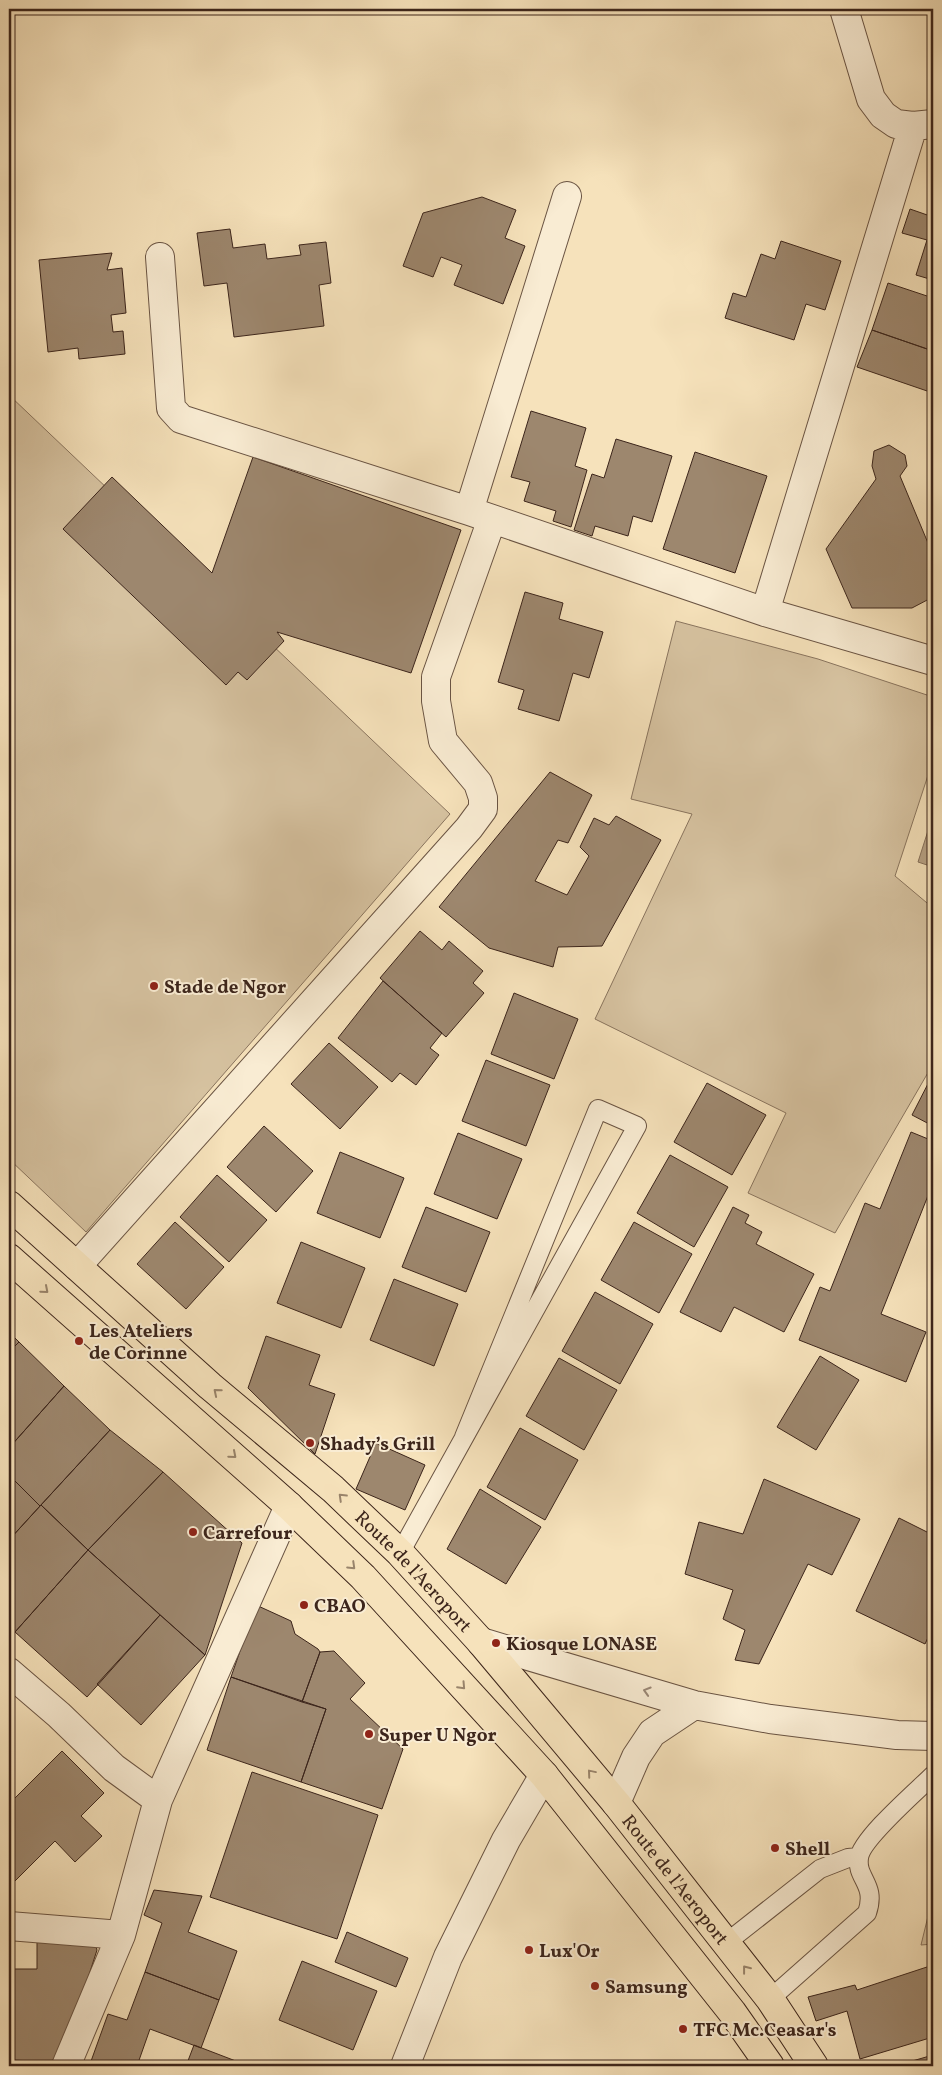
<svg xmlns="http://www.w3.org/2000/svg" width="942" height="2075" font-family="Vollkorn,serif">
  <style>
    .green { fill: #d6c2a0; stroke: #89745e }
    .water { fill: #b7a285; stroke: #86705b }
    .building { fill: #9d876e; stroke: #3c251b }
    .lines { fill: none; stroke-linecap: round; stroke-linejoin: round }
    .lane-casing { stroke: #6a5443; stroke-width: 20 }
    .street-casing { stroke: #6a5443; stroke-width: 30 }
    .highway-casing { stroke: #3c251b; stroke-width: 30 }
    .lane { stroke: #f9ecd3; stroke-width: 18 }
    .street { stroke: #f9ecd3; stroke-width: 28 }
    .highway { stroke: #f6e2bb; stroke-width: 28 }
    .oneway { stroke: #99846b }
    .oneway2 { stroke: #9a8877 }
    .poi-dot { fill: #8f2418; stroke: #f9ecd3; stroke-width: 2 }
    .labels { text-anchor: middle; stroke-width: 4; stroke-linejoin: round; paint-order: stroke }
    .poi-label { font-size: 19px; font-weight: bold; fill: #3c251b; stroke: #f9ecd3; text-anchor: start }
    .street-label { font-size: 19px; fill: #3c251b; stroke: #f9ecd3 }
  </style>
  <rect width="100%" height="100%" fill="#f6e2bb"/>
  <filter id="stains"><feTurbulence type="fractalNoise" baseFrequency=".004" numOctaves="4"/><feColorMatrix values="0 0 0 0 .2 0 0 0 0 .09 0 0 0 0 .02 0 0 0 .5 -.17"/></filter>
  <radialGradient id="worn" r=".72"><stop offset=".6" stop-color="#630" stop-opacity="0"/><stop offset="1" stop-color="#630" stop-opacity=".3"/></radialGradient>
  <!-- green -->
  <path class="green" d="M9,395L450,814L86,1232L9,1159Z
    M676,621L818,659L933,697V760L895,876L933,908V1064L835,1233L748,1193L786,1113L595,1019L692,814L631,799Z
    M933,1906V1944L921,1945L930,1908Z"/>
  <!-- water -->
  <path class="water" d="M933,815V867L918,862Z"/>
  <!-- building -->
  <path class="building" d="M482,197L516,210L505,238L525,246L503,304L454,285L462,265L441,257L433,277L403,266L423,213Z
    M910,209L933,217V280L916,275L927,240L902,233Z
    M230,229L233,248L265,244L267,259L301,255L299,245L326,242L331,283L319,285L324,326L234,337L227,283L204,286L197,233Z
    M781,241L841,261L825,310L806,304L794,340L725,318L733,293L746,297L761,254L775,259Z
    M112,253L107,270L122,268L126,313L111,315L113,332L123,331L125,354L79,359L78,348L48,352L39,260Z
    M888,283L933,298V351L872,330Z
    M872,330L933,351V393L857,367Z
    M531,411L586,428L575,466L587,470L571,527L553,521L556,511L524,501L530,482L511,477Z
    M616,439L672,456L652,522L633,516L628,536L595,526L592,536L574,530L592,474L604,478Z
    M889,445L905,455L907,466L900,476L933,555V594L931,598L912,608H852L826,549L876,479L872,466L874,451Z
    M695,452L767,476L735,573L663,549Z
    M253,457L461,530L411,673L277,632L284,641L247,680L238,672L226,685L63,529L112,477L212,573Z
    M525,592L563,603L559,619L603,632L589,678L573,673L559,721L518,709L524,690L498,682Z
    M550,772L592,795L568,843L558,840L535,881L567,895L589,856L580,847L594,818L609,825L616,816L661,840L602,946L558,947L553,967L489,948L439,907Z
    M420,931L442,950L449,941L483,971L473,983L484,993L446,1037L380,978Z
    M383,981L442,1033L430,1048L439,1055L416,1085L400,1073L392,1082L338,1038Z
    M514,993L578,1019L554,1079L491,1054Z
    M329,1043L378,1087L340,1129L291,1084Z
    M486,1060L550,1085L526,1146L462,1121Z
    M933,1074V1126L912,1115Z
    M707,1083L766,1115L732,1175L674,1142Z
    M264,1126L313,1171L276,1212L227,1167Z
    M911,1132L933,1141V1183L881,1314L926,1332L906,1382L799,1340L820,1287L830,1291L865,1203L880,1209Z
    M458,1133L522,1159L497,1219L434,1194Z
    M340,1152L404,1178L380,1238L317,1213Z
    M670,1155L728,1187L694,1247L637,1213Z
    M217,1175L267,1220L229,1262L180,1217Z
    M426,1207L490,1232L466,1292L402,1267Z
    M733,1207L749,1215L745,1223L762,1232L756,1244L814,1274L784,1332L734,1307L721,1332L680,1312Z
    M175,1222L224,1267L186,1309L137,1264Z
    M634,1222L692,1254L659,1313L601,1280Z
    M301,1242L365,1268L341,1328L277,1303Z
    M394,1279L458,1304L434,1366L370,1340Z
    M595,1292L653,1324L620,1384L562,1351Z
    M9,1332L19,1342L9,1352Z
    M266,1336L320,1355L309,1385L335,1394L315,1454L248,1388Z
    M19,1342L64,1386L9,1448V1352Z
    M820,1356L859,1380L816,1450L777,1427Z
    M559,1358L617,1390L584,1450L526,1416Z
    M64,1386L110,1430L40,1506L9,1475V1448Z
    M520,1428L578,1460L545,1520L487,1487Z
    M110,1430L163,1472L88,1550L41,1505Z
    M376,1443L425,1465L405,1510L356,1489Z
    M163,1472L242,1543L205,1655L88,1550Z
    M9,1475L40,1506L9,1540Z
    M764,1479L860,1519L832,1575L808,1564L759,1664L735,1660L745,1630L723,1619L733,1590L685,1574L699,1522L743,1534Z
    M480,1489L541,1527L506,1584L447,1549Z
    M41,1505L88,1550L15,1632L9,1627V1540Z
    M899,1518L933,1535V1627L925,1644L856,1611Z
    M88,1550L160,1615L87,1697L15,1632Z
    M256,1605L291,1621L295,1634L318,1649L320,1652L302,1702L231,1677Z
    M160,1615L205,1655L141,1725L97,1684Z
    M334,1651L365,1683L350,1699L403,1749L382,1809L301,1782L326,1709L302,1702L320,1652Z
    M231,1677L326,1709L301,1782L207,1750Z
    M62,1751L104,1793L81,1816L102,1836L75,1862L55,1841L9,1887V1804Z
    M252,1772L378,1815L337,1939L210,1897Z
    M154,1890L202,1896L188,1932L237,1951L219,2000L145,1972L162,1923L144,1915Z
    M347,1932L408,1958L396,1987L335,1962Z
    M37,1941L94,1942L97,1950L61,2062L9,2060V1969H37Z
    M302,1961L377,1991L353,2050L279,2020Z
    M933,1965V2037L860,2059L847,2011L816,2021L808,1997L855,1985L857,1990Z
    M145,1972L219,2000L201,2048L150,2029L137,2066H95L90,2064L108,2014L127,2020Z
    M194,2045L241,2063L240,2066H186Z
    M933,2055V2066H895Z"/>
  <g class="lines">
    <defs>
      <path id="lane" d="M400,1553L637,1126L598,1109L464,1437
        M726,1943L820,1869L848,1858L859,1857
        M770,1999L867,1913C877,1884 856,1879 859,1858C861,1839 918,1790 933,1775"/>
      <path id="street" d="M844,9L871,99L883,115L896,124L913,126L933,124
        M160,257L171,408L181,419L469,511L765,612L933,661
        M469,511L567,196
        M765,612L913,126
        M77,1266L469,828L483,809V798L478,783L443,741L436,701V677L492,519
        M481,1642L694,1705L770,1719L897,1735L933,1736
        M9,1672L59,1715L114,1768L158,1800
        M616,1803L636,1757L652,1733L694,1705
        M9,1926L121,1935
        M66,2066L121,1935L158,1800L289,1506
        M405,2066L448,1957L506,1840L544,1775"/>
      <g id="highway">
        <path id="s1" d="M9,1205L210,1386L333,1489L400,1553L481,1642L616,1803L770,1999L814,2066"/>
        <path d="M9,1258L289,1506L363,1577L544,1775L732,2012L770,2066"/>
      </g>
    </defs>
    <!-- lane casing -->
    <use href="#lane" class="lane-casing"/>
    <!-- street casing -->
    <use href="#street" class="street-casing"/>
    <!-- highway casing -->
    <use href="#highway" class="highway-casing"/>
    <!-- lane -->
    <use href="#lane" class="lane"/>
    <!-- street -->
    <use href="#street" class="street"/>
    <!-- highway -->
    <use href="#highway" class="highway"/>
  </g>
  <!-- one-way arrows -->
  <defs><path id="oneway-chevron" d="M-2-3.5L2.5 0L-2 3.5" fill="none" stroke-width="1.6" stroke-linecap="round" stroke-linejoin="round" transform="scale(1.25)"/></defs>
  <g class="oneway">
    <use href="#oneway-chevron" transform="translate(45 1290) rotate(41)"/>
    <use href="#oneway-chevron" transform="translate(217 1392) rotate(-140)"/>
    <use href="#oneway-chevron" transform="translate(233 1455) rotate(41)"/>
    <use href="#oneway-chevron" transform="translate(342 1497) rotate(-136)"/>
    <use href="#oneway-chevron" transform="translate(352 1566) rotate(44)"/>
    <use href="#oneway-chevron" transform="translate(462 1686) rotate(47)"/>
    <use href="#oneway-chevron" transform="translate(591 1773) rotate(-130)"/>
    <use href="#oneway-chevron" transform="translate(746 1969) rotate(-128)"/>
  </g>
  <use class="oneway2" href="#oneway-chevron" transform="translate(647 1691) rotate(-163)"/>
  <!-- markers -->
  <g class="poi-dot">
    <circle cx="154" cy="986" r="5"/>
    <circle cx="79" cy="1341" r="5"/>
    <circle cx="310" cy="1443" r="5"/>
    <circle cx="193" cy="1532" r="5"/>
    <circle cx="304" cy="1605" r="5"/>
    <circle cx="496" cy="1643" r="5"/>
    <circle cx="369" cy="1734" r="5"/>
    <circle cx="775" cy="1848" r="5"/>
    <circle cx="529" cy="1950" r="5"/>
    <circle cx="595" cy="1986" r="5"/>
    <circle cx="683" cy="2029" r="5"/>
  </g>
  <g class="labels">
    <!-- poi labels -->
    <g class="poi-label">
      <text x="164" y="993">Stade de Ngor</text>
      <text x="89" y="1337">Les Ateliers<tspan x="89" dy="22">de Corinne</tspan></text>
      <text x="320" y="1450">Shady’s Grill</text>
      <text x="203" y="1539">Carrefour</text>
      <text x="314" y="1612">CBAO</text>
      <text x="506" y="1650">Kiosque LONASE</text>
      <text x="379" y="1741">Super U Ngor</text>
      <text x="785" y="1855">Shell</text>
      <text x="539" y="1957">Lux'Or</text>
      <text x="605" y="1993">Samsung</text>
      <text x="693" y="2036">TFC Mc.Ceasar's</text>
    </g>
    <!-- street labels -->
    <g class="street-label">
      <text dy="7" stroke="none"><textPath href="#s1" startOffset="546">Route de l'Aeroport</textPath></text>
      <text dy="7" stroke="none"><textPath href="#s1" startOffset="951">Route de l'Aeroport</textPath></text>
    </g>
  </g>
  <!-- margin -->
  <rect width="942" height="2075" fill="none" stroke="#f6e2bb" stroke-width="30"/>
  <rect x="10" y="10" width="922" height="2055" fill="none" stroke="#3c251b" stroke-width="2.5"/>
  <rect x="15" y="15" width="912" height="2045" fill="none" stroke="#3c251b"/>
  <rect width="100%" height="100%" filter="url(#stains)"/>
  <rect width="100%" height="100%" fill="url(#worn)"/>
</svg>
